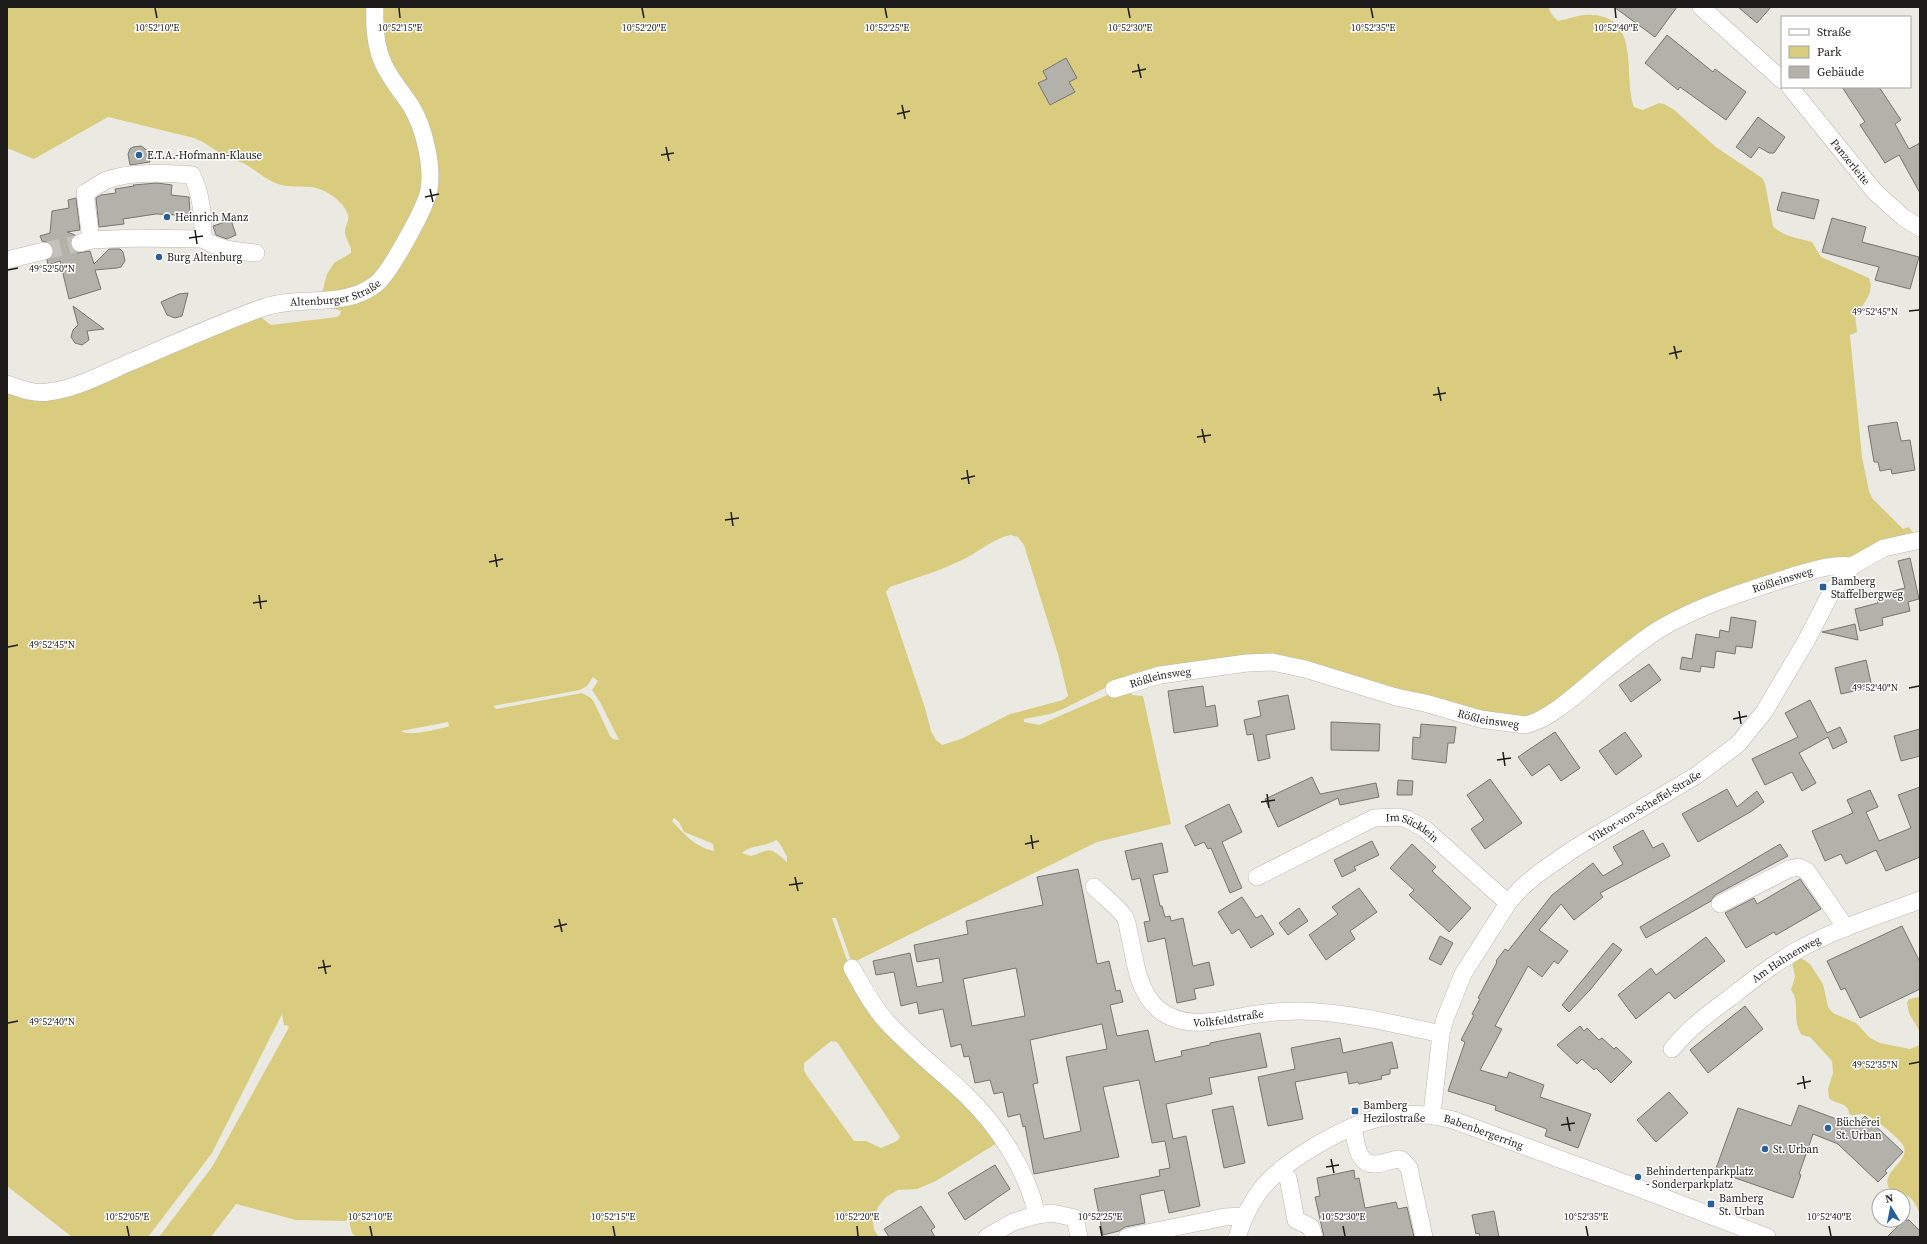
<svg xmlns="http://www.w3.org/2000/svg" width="1927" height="1244" font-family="'Source Serif 4',serif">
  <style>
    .green { fill: #d9cc7f; fill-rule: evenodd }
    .building { fill: #b2b1aa; stroke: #76756f; fill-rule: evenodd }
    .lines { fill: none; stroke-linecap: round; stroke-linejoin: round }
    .minor-tunnel { stroke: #c2c1ba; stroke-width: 17; stroke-dasharray: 17 8; stroke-linecap: butt }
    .minor-casing { stroke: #b9b8b1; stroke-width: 18 }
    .minor { stroke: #fff; stroke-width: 17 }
    .ticks { fill: none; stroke: #1c1b19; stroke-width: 1.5 }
    .poi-dot { fill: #276198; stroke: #fff; stroke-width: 1.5 }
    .labels { text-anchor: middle; stroke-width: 3; stroke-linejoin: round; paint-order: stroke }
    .poi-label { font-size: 11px; fill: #1c1b19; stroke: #fff; text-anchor: start }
    .street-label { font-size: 11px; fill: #1c1b19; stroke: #fff }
    .ticks-label { font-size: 10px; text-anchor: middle; fill: #1c1b19; stroke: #fff; stroke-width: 3; stroke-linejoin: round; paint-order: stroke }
  </style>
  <rect width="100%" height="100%" fill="#ebeae2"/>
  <!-- green -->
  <path class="green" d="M7,7H1548L1552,15L1558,21C1569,19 1580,14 1592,15C1641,17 1623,76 1634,107L1643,110L1659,103L1664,104L1673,109L1716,147L1762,178L1765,183L1773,226C1783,237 1799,238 1812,242L1821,257L1869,278C1875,293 1864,304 1855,314L1857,332L1850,335L1862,457L1869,491L1872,498L1903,529L1909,527L1913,533L1854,556L1725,595L1577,691L1522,722L1284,661L1136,677L1133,674L1063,709L1050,714L1024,719V722L1039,725L1126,687L1131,690L1132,695L1143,696L1171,824L1097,842L852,963L836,918H832L848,963L997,1143L936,1181L917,1189L898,1190L886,1197L878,1207L873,1221L874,1230L879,1237H356L352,1233L349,1221L296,1220L236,1204L211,1237H159L212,1167L287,1031L289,1026L284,1025L282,1014L212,1153L148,1237H72L7,1186V386L23,394L109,377L258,318H262L271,325L337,317L340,315L341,311L325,306L321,296L327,274L334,263L351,253C352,245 346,241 345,233C344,227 350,221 348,215C344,201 324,188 310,187C296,186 284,188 271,181C261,176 253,168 243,163C236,160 228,160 223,155C213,149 205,142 194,138L108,117L34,159L7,148ZM1010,535L1018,537L1024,545L1058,654L1068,696L1063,700L1010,714L961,739L942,745L936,740L931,731L925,708L886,592L890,587C915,578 941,571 966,558C981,550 993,539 1010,535ZM593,677L598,681L592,690L600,702L619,740L613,739L610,736L594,702L591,698L582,693L496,709L493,706L580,690L587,686ZM448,722L449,726L447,727C437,729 409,737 401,731ZM674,818L679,822L684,832L709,842L713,844L714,851C695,847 685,835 672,821ZM776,840C781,843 783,851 787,856V862C768,846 773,849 751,856L742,853C750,845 766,847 776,840ZM831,1041L837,1042L900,1137L897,1141L881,1148L866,1141H854L807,1076L804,1070V1063Z
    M1801,958L1810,964L1823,984L1828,1007L1833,1013L1856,1023L1870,1038L1880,1043L1910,1049L1920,1045V1214C1917,1207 1914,1200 1908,1196C1903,1192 1893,1195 1889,1188C1880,1173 1909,1162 1904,1147C1901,1139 1872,1116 1864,1114C1859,1113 1855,1117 1849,1114C1849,1102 1836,1105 1829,1098L1828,1089L1833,1073L1832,1061L1810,1037L1802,1035C1791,1022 1801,1002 1791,990L1795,977L1792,962Z
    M1920,997V1032L1909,1013L1907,1003L1909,999Z"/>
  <!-- building -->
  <path class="building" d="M1614,7H1677L1655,37Z
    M1738,7H1771L1757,23Z
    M1667,35L1713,72L1715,69L1746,92L1726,120L1680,87L1678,90L1645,63Z
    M1066,58L1077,78L1069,82L1075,92L1050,105L1038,83L1047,79L1043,71Z
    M1842,87H1879L1901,120L1895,124L1909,149L1920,143V193L1899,155L1885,163L1860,125L1865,122Z
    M1758,117L1785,137L1774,153H1769L1759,147L1751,158L1736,147Z
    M141,146L148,151L150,162L130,165L128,154L130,149L133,147Z
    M157,183L172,185L171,195L189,197L190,214L178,215L156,214L123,219L124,224L99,227L96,198L101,195L116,193L115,189L134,186L133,185Z
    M1782,192L1819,200L1814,219L1777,210Z
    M76,198L80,230L67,232L75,235L70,241L73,250L78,253L90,251L94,264L109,249H120L123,252L125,261L121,267L117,268L95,270L101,289L69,299L60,261L48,265L47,260L53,254L54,248L47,242L42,241L40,236L50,233L52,211L69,208L68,200Z
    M1832,218L1866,227L1862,242L1919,257L1910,289L1875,280L1879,267L1822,252Z
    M231,220L236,235L227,239L216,235L213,226Z
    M188,293L182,316L175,318L167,315L161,302L179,294Z
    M73,306L104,329L87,331L89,340L82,345L75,343L71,337L73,330L78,325Z
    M1897,422L1901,441L1910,440L1915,470L1892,474L1891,469L1880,471L1878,462H1874L1868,426Z
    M1910,558L1919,599L1908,602L1910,611L1882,618L1883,625L1860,631L1855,609L1878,603L1876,595L1905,588L1898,561Z
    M1731,617L1756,621L1752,648L1736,646L1735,654L1716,651L1714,668L1701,666L1700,672L1680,669L1682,657L1692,659L1696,634L1719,638L1720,630L1729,632Z
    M1855,624L1858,640L1822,632Z
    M1866,660L1872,687L1841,694L1835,668Z
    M1649,664L1661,680L1631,702L1619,685Z
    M1203,686L1206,707L1215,705L1218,726L1174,733L1168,691Z
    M1288,695L1295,729L1266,735L1270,758L1258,761L1253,734L1247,735L1244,720L1261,716L1258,701Z
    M1810,700L1827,733L1840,727L1847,742L1833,749L1828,737L1799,753L1816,783L1802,791L1792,772L1765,785L1752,759L1798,737L1785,713Z
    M1331,722L1380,724L1379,751L1331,750Z
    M1421,724L1456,727L1454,743H1448L1446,763L1412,759L1413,737L1420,738Z
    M1920,729V756L1901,761L1894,736Z
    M1555,732L1580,768L1561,781L1549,764L1532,776L1518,757Z
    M1625,732L1642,756L1616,775L1599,751Z
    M1312,777L1320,794L1376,783L1379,797L1340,805L1338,798L1278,827L1265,799Z
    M1490,779L1522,823L1485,849L1471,829L1484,820L1467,795Z
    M1398,780L1413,781L1412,795H1397Z
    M1920,787V857L1886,871L1876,850L1846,864L1841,854L1825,861L1812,831L1853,813L1847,800L1870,790L1878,807L1866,812L1879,841L1911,828L1898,795Z
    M1727,789L1737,807L1757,791L1764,802L1752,811L1698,842L1682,814Z
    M1229,804L1242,832L1222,842L1242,888L1230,893L1211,848L1208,849L1204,842L1195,846L1185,826Z
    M1643,830L1653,848L1663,843L1670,856L1600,893L1603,897L1574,920L1561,904L1539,930L1568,951L1558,964L1554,961L1542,977L1528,966L1495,1026L1502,1029L1480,1070L1507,1078L1509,1072L1544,1085L1540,1097L1591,1114L1578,1148L1545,1136L1547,1129L1495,1110L1496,1106L1448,1091L1465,1042L1461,1040L1474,1015L1472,1014L1480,999L1478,998L1497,962L1496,961L1505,949L1508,951L1552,895L1593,863L1603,876L1623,864L1613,847Z
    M1372,841L1379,855L1354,867L1356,870L1342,877L1334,860Z
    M1162,843L1168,872L1153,875L1160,906H1162L1165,917L1170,916L1171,921L1183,918L1193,966L1209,962L1214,985L1194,989L1196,999L1177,1003L1165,938L1148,942L1144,922L1150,921L1140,878L1132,880L1125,851Z
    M1412,844L1436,867L1432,871L1471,908L1449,932L1409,895L1414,890L1390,868Z
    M1780,844L1788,856L1715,895L1711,901L1646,938L1640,927Z
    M1078,869L1097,964L1109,961L1116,991L1120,990L1123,1002L1110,1005L1117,1036L1148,1030L1155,1062L1182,1056L1181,1051L1210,1045V1043L1260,1033L1267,1067L1209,1078L1212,1094L1166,1104L1173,1139L1186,1136L1200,1206L1169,1213L1164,1190L1140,1195L1145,1223L1125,1227L1119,1231L1103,1235L1094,1189L1160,1176L1159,1170L1170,1168L1165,1141L1152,1143L1139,1080L1103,1087L1119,1157L1034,1174L1025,1126L1023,1127L1020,1114L1008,1117L1003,1092L994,1094L990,1080L975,1083L969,1056L964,1057L961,1044L951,1047L943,1009L919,1014L917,1002L901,1006L894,972L876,975L873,961L910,953L917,987L943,982L939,958L917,962L914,945L968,934L966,921L1043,905L1037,877ZM1016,968L1025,1016L972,1026L963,979ZM1102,1024L1107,1049L1066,1057L1081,1131L1044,1139L1033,1084L1038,1083L1030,1040Z
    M1800,879L1821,909L1776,935L1774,932L1746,948L1725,913L1754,898L1757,904Z
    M1359,888L1377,912L1350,931L1355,939L1326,960L1309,935L1338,914L1332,907Z
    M1242,897L1256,918L1262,915L1274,934L1251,948L1239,929L1232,934L1218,912Z
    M1299,908L1308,921L1288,935L1279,923Z
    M1902,926L1920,962V989L1860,1018L1845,988L1841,990L1827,961Z
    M1440,936L1453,943L1441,965L1429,959Z
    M1706,937L1725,961L1675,999L1669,992L1636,1019L1618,995L1651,968L1656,975Z
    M1613,943L1622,950L1590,990L1569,1012L1562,1005Z
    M1745,1006L1763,1029L1708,1073L1690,1050Z
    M1580,1026L1584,1031L1587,1028L1599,1040L1602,1038L1614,1049L1616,1047L1632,1062L1611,1083L1596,1068L1594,1070L1582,1059L1577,1064L1557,1045Z
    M1340,1038L1343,1053L1392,1042L1398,1068L1390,1069V1074L1381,1076L1382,1079L1359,1084L1358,1082L1349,1084L1347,1072L1295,1082L1303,1119L1268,1126L1258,1077L1295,1069L1291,1048Z
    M1669,1092L1688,1113L1656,1142L1637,1120Z
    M1799,1105L1855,1126L1865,1116L1903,1152L1885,1171L1887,1173L1878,1182L1838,1144L1813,1134L1799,1174L1801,1175L1793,1198L1715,1171L1738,1108L1791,1126Z
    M1233,1106L1245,1163L1224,1168L1212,1110Z
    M995,1165L1010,1189L965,1220L948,1193Z
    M1354,1170L1355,1179L1359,1178L1365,1208L1396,1202L1398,1209L1407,1207L1414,1237H1324L1315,1197L1320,1196L1317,1178Z
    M921,1206L935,1227L931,1230L935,1237H889L884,1229Z
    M1494,1211L1499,1237H1480L1479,1233L1476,1234L1472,1215Z
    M1904,1220H1909L1920,1231V1237H1887Z"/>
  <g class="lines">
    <!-- minor-tunnel -->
    <path class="minor-tunnel" d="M44,251L80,243"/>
    <defs>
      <g id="minor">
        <path d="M1701,7L1782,80"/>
        <path id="s1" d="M1790,87L1875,192L1903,217L1920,228"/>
        <path d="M203,239C219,250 238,251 256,253"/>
        <path d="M80,243L91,240L85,193C92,189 100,183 107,180C132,171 166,173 192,175C202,196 203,216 203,239L136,238L91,240"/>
        <path d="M7,260L44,251"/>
        <path id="s2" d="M7,384C21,389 33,394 48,392C75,389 101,375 126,364C172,345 218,323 265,307C302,295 344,309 376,284C390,273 426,207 429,190C433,165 424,127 411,106C402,92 391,80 384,65C375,47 374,27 375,7"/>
        <path id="s3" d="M1114,689L1160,675L1247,663L1272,662L1305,669L1396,697L1425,703L1480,719L1525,725C1553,720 1590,681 1614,663C1628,652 1642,640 1658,630C1698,606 1743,592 1787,578C1808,572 1830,563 1852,566"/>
        <path id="s4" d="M1257,877L1374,818L1398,817L1407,819L1425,829L1508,903"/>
        <path id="s5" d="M1094,887C1103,896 1117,906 1124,916C1128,921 1128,931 1130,937C1135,962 1138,991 1158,1009C1187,1033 1225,1018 1258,1014C1272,1012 1287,1011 1300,1011C1348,1012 1395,1024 1441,1034"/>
        <path d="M1720,904L1789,869L1799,867L1807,871L1846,928"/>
        <path d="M852,968C863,987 872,1006 887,1022C911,1048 939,1070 965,1094C998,1126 1027,1170 1037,1215"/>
        <path id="s6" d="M1672,1049C1689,1028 1709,1013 1731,997C1751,981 1773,964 1796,951C1835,929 1878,916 1920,900"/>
        <path id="s7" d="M1432,1114L1441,1034L1445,1019L1463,974L1508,903L1521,888L1539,873L1575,848L1697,775L1738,744L1764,712L1806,641L1832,591L1852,566L1884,548L1920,540"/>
        <path d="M1353,1126C1356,1141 1356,1166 1377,1164C1384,1163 1391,1160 1399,1159L1402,1160L1409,1168L1424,1237"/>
        <path d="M1280,1170L1288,1178L1296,1220L1311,1227L1314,1237"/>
        <path d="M987,1237L1013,1222L1037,1215L1052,1213L1075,1218L1079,1237"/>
        <path d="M1127,1237L1225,1217L1245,1216"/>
        <path id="s8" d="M1237,1237C1243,1219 1250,1203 1262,1188C1275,1172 1294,1159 1312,1148C1358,1120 1399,1105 1453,1120L1633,1186L1767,1237"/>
      </g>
    </defs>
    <!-- minor casing -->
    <use href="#minor" class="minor-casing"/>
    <!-- minor -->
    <use href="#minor" class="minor"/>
  </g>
  <!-- ticks -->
  <path class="ticks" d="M155,8L157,18M399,8L400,18M642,8L644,18M885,8L887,18M1128,8L1130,18M1371,8L1373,18M1615,8L1616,18M1138,64L1141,78M1132,72L1146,69M902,105L905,119M897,114L910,111M666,147L669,161M661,155L674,153M430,189L433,202M425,197L439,194M195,230L197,244M189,238L203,236M8,270L18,268M1909,311L1919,310M1674,346L1677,359M1669,354L1682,351M1438,387L1441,401M1433,395L1446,393M1202,429L1205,443M1197,437L1211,435M967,470L969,484M961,479L975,476M731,512L733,526M725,520L739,518M495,554L497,567M489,562L503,559M259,595L261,609M253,603L267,601M8,647L18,645M1909,688L1919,686M1739,711L1741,724M1733,719L1747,716M1503,752L1505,766M1497,760L1511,758M1267,794L1269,808M1261,802L1275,800M1031,835L1033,849M1025,844L1039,841M795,877L798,891M789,885L803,883M559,919L562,932M554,927L567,924M323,960L326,974M318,968L331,966M8,1023L18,1021M1909,1064L1919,1062M1803,1076L1805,1089M1797,1084L1811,1081M1567,1117L1570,1131M1561,1125L1575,1123M1331,1159L1334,1173M1326,1167L1339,1165M127,1226L129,1236M370,1226L372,1236M613,1226L615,1236M857,1226L858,1236M1100,1226L1102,1236M1343,1226L1345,1236M1586,1226L1588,1236M1829,1226L1831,1236"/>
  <!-- markers -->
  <g class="poi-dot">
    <circle cx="139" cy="155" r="4"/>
    <circle cx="167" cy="217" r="4"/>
    <circle cx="159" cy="257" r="4"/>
    <rect x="1819" y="583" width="8" height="8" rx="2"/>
    <rect x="1351" y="1107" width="8" height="8" rx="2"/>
    <circle cx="1828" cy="1128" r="4"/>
    <circle cx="1765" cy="1149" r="4"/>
    <circle cx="1638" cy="1177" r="4"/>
    <rect x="1707" y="1200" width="8" height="8" rx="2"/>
  </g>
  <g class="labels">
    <!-- poi labels -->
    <g class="poi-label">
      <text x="147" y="159">E.T.A.-Hofmann-Klause</text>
      <text x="175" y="221">Heinrich Manz</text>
      <text x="167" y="261">Burg Altenburg</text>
      <text x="1831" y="585">Bamberg<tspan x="1831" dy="13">Staffelbergweg</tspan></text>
      <text x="1363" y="1109">Bamberg<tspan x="1363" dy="13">Hezilostraße</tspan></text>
      <text x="1836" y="1126">Bücherei<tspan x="1836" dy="13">St. Urban</tspan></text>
      <text x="1773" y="1153">St. Urban</text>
      <text x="1646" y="1175">Behindertenparkplatz<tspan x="1646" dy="13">- Sonderparkplatz</tspan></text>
      <text x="1719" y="1202">Bamberg<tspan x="1719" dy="13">St. Urban</tspan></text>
    </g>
    <!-- street labels -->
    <g class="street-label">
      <text dy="4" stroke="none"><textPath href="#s1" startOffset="96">Panzerleite</textPath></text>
      <text dy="4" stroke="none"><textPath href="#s2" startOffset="348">Altenburger Straße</textPath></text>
      <text dy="4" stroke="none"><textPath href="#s3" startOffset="721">Rößleinsweg</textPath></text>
      <text dy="4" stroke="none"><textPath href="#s3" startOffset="48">Rößleinsweg</textPath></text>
      <text dy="4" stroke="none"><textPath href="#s3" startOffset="385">Rößleinsweg</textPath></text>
      <text dy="4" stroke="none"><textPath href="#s7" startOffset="397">Viktor-von-Scheffel-Straße</textPath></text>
      <text dy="4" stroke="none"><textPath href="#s4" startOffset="172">Im Sücklein</textPath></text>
      <text dy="4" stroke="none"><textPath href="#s6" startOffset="146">Am Hahnenweg</textPath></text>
      <text dy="4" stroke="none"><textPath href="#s5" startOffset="216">Volkfeldstraße</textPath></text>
      <text dy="4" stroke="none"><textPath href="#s8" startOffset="301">Babenbergerring</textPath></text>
    </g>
  </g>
  <g class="ticks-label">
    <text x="157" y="31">10°52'10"E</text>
    <text x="400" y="31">10°52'15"E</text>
    <text x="644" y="31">10°52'20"E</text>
    <text x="887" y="31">10°52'25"E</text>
    <text x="1130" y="31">10°52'30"E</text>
    <text x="1373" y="31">10°52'35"E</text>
    <text x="1616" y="31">10°52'40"E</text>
    <text x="52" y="272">49°52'50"N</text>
    <text x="1875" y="315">49°52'45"N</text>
    <text x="52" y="648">49°52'45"N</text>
    <text x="1875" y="691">49°52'40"N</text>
    <text x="52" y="1025">49°52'40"N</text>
    <text x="1875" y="1068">49°52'35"N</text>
    <text x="127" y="1220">10°52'05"E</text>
    <text x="370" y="1220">10°52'10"E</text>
    <text x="613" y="1220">10°52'15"E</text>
    <text x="857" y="1220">10°52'20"E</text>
    <text x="1100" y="1220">10°52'25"E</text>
    <text x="1343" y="1220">10°52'30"E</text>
    <text x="1586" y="1220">10°52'35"E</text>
    <text x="1829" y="1220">10°52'40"E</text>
  </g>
  <!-- border -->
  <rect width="1927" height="1244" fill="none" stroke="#1c1b19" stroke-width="16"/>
  <!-- legend -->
  <rect x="1781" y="16" width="130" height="72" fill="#ffffff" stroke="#a4a4a3"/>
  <rect x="1789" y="29" width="20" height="6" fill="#ffffff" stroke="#a4a4a3"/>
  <text x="1817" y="36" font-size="12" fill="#1c1b19">Straße</text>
  <rect x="1789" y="46" width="20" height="12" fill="#d9cc7f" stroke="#a4a4a3"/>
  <text x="1817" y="56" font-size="12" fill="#1c1b19">Park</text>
  <rect x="1789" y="66" width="20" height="12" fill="#b2b1aa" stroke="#a4a4a3"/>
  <text x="1817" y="76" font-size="12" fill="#1c1b19">Gebäude</text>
  <!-- north arrow -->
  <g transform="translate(1891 1208) rotate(350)"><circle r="19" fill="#ffffff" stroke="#a4a4a3"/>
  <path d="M0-3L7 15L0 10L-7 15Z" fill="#276198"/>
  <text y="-6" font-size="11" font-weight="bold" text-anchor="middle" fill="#1c1b19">N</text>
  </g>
</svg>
